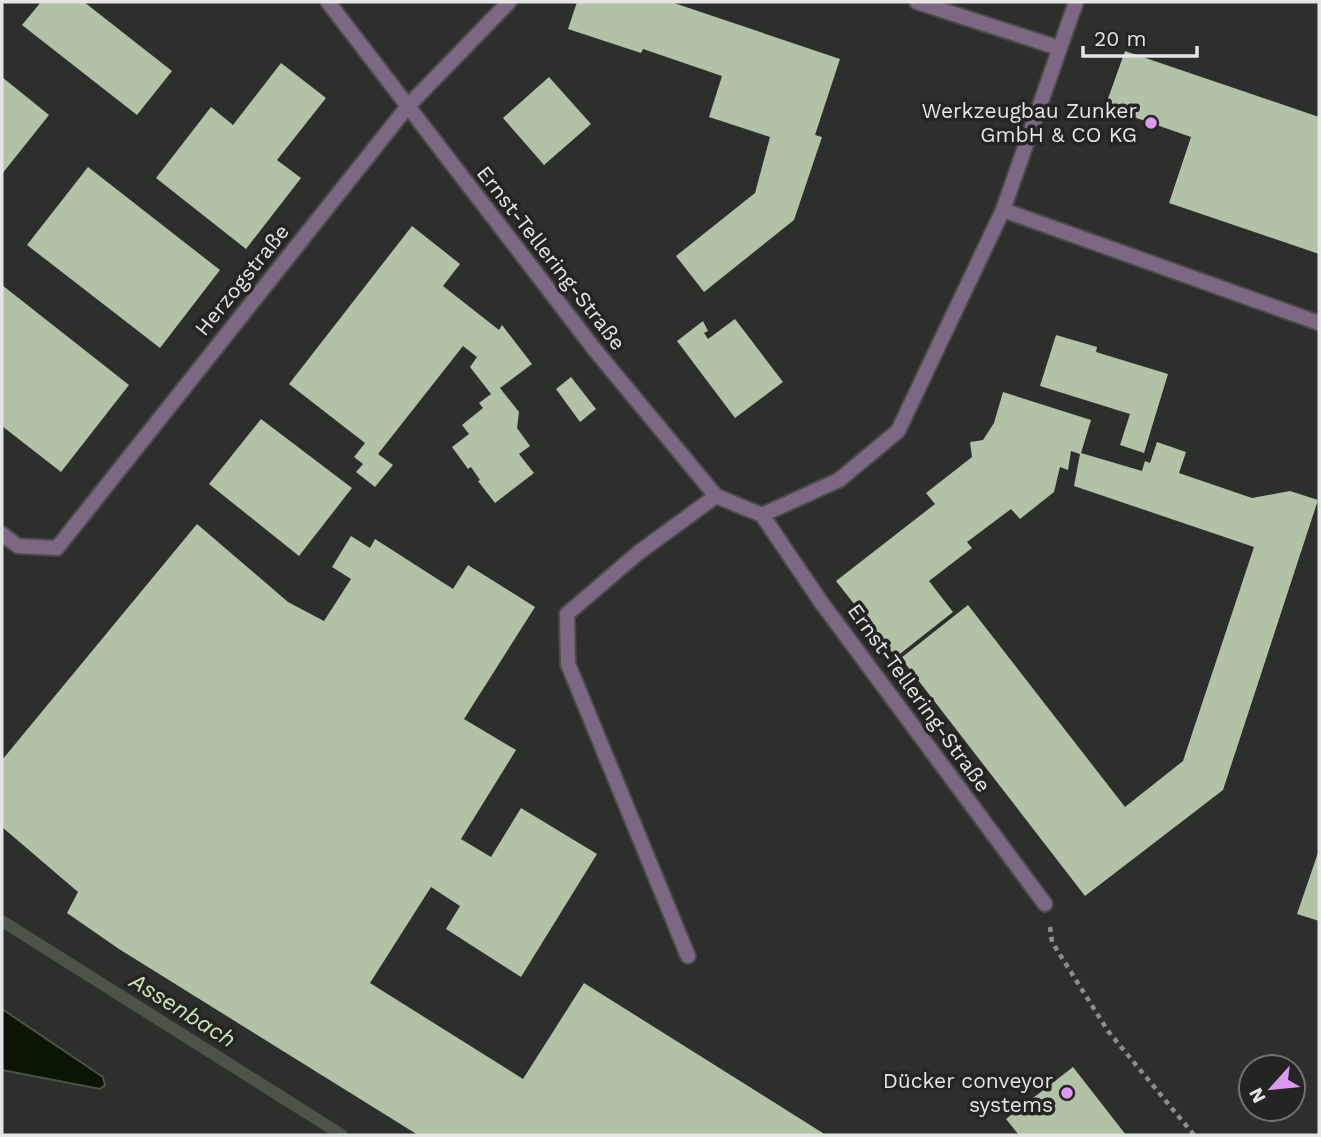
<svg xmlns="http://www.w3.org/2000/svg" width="1321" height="1137" font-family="'Work Sans',sans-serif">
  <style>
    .water { fill: #0a1603; stroke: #4b5446; stroke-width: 2 }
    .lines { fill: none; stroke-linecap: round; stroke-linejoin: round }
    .stream { stroke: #4b5446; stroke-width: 12 }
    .building { fill: #b1c2a7 }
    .lane-casing { stroke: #4a4c49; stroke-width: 18 }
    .street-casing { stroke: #4a4c49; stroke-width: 18 }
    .path { stroke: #8c8e8c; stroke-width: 4.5; stroke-dasharray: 5 5; stroke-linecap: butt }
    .lane { stroke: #7c6882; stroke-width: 14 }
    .street { stroke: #7c6882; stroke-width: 14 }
    .poi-dot { fill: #de98f2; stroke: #242523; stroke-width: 2.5 }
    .labels { text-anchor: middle; stroke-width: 7; stroke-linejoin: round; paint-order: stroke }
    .poi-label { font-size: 21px; fill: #e4e5e4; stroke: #242523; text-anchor: end }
    .street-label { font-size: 21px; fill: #e4e5e4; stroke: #242523 }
    .water-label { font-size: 23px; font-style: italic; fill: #c8e6b6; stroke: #242523 }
  </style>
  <rect width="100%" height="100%" fill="#2d2f2c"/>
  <!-- water -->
  <path class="water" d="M2,1009L103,1077L105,1085L100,1089L2,1070Z"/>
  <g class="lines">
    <!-- stream -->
    <path class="stream" d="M2,921L342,1135"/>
  </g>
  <!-- building -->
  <path class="building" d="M41,2H84L172,71L137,115L22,25Z
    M577,2H671L840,59L815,135L822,137L794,220L704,292L676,256L755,193L770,137L709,117L722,76L643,49L641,53L568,29Z
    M1125,51L1319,117V254L1169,203L1191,137L1105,107Z
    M281,63L326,98L277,160L301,178L246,249L156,178L211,107L233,125Z
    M2,77L49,115L2,174Z
    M549,77L591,124L544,165L503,118Z
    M88,167L220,270L160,348L27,245Z
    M412,226L460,264L443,286L499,330L502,325L532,364L500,388L519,412L517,428L530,446L519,454L534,473L495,503L478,481L480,480L471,467L468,469L452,447L469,434L462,425L483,408L479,403L491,394L470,367L477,357L463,346L378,454L393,465L375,487L356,472L363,464L354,457L365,443L289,384Z
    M2,285L129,385L61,472L2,426Z
    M735,319L783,382L735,418L677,341L703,321L708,331L704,333L708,339Z
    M1056,335L1097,347L1096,352L1168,374L1144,453L1120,445L1130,414L1040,386Z
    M571,377L596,409L580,422L556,389Z
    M1003,392L1091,420L1081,453L1142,471L1145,461L1150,463L1157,442L1186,452L1179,473L1252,498L1290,491L1318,500L1223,790L1085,896L901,658L968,605L1125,807L1183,761L1254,547L1074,486L1080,454L1071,451L1068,470L1060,467L1054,492L1020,519L1011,509L967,542L972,548L929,581L953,612L896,657L836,581L935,504L926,493L972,457L970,442L983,440L994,423Z
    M261,419L352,488L299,556L209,484Z
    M197,524L288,602L324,621L351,579L332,567L351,536L370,548L375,539L453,589L468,565L535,607L464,719L516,750L461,839L491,857L521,808L597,854L521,977L446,929L460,906L431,887L370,983L523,1079L584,983L826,1135H418L119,949L67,913L78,892L2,827V760Z
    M1319,850V921L1297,914Z
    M1073,1067L1126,1135H1019L1006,1119Z"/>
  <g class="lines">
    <defs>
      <path id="lane" d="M917,2L1059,48
        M688,956L568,664L567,614L638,553L716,496"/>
      <path id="street" d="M328,2L595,350L716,496L762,515L839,480L898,431L1003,210
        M1076,2L1003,210L1319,323
        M762,515L821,602L1045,904
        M2,534L18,546L57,548L408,106L509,2"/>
    </defs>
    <!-- lane casing -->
    <use href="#lane" class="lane-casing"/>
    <!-- street casing -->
    <use href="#street" class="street-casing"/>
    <!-- path -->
    <path class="path" d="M1050,927L1052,942L1108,1031L1194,1135"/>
    <!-- lane -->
    <use href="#lane" class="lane"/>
    <!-- street -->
    <use href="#street" class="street"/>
  </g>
  <!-- markers -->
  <g class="poi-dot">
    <circle cx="1151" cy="123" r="7"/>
    <circle cx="1067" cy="1093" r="7"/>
  </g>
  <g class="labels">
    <!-- poi labels -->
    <g class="poi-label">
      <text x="1137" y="118">Werkzeugbau Zunker<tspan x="1137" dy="24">GmbH &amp; CO KG</tspan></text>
      <text x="1053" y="1088">Dücker conveyor<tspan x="1053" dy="24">systems</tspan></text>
    </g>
    <!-- street labels -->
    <g class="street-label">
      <text transform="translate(551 258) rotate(52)" y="7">Ernst-Tellering-Straße</text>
      <text transform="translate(242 280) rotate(-51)" y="7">Herzogstraße</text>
      <text transform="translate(919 698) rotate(54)" y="7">Ernst-Tellering-Straße</text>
    </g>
    <!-- water labels -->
    <g class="water-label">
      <text transform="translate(183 1010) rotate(32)" y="8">Assenbach</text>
    </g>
  </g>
  <!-- border -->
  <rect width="1321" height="1137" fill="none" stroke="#e4e5e4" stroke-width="7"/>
  <!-- north arrow -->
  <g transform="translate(1272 1088) rotate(243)"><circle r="33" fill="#242523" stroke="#717270" stroke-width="2"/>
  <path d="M0-5L12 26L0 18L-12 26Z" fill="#de98f2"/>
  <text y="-10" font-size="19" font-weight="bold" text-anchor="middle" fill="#e4e5e4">N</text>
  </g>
  <!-- scale -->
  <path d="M1083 46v10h114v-10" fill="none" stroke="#e4e5e4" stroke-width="3.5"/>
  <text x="1094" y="46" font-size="21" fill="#e4e5e4" stroke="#242523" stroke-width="5" paint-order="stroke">20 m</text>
</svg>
